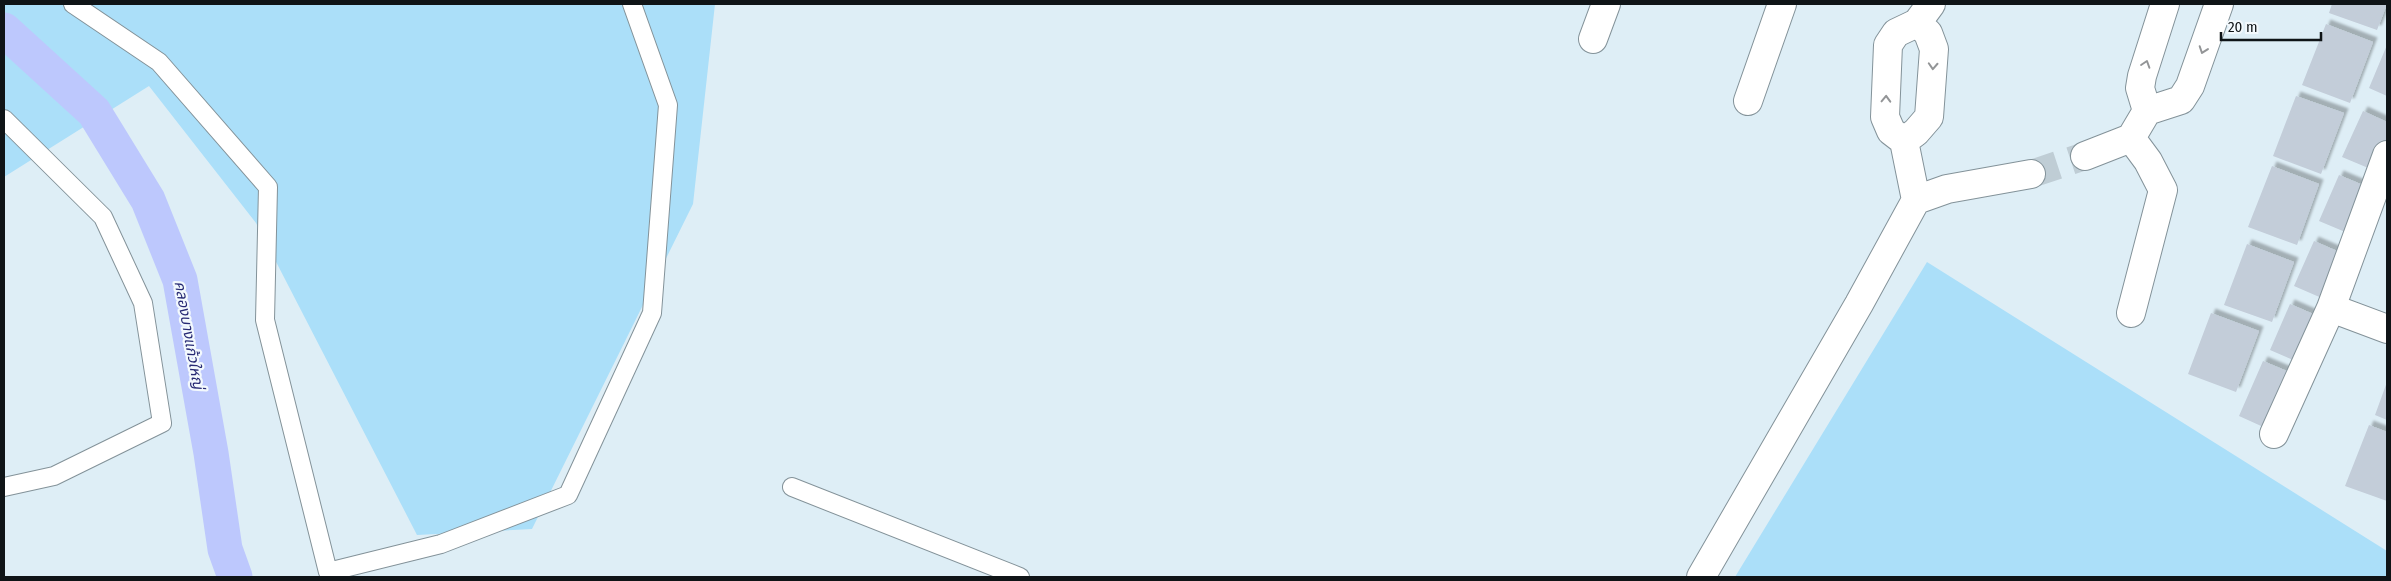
<svg xmlns="http://www.w3.org/2000/svg" width="2391" height="581" font-family="'Fira Sans Condensed','Noto Sans Thai',sans-serif">
  <style>
    .green { fill: #abdff9 }
    .lines { fill: none; stroke-linecap: round; stroke-linejoin: round }
    .canal { stroke: #bdc8fd; stroke-width: 35 }
    .building { fill: #c3cdd9; filter: url(#shadow) }
    .street-tunnel { stroke: #bfcdd5; stroke-width: 28; stroke-dasharray: 28 14; stroke-linecap: butt }
    .lane-casing { stroke: #839299; stroke-width: 20 }
    .street-casing { stroke: #839299; stroke-width: 30 }
    .lane { stroke: #fff; stroke-width: 18 }
    .street { stroke: #fff; stroke-width: 28 }
    .oneway { stroke: #939597 }
    .labels { text-anchor: middle; stroke-width: 4.5; stroke-linejoin: round; paint-order: stroke }
    .water-label { font-size: 15px; font-style: italic; fill: #272a74; stroke: #f3f9fd }
  </style>
  <defs>
    <filter id="shadow"><feDropShadow dx="4.5" dy="-4.5" stdDeviation="1" flood-color="#0004"/></filter>
  </defs>
  <rect width="100%" height="100%" fill="#deeef6"/>
  <!-- green -->
  <path class="green" d="M4,4H715L693,204L532,529L417,535L256,223L149,86L4,177Z
    M1927,262L2387,551V577H1735Z"/>
  <g class="lines">
    <!-- canal -->
    <path class="canal" d="M4,30L94,112L148,200L180,280L211,453L225,549L235,577"/>
  </g>
  <!-- building -->
  <path class="building" d="M2332,4H2387L2377,30L2329,13Z
    M2326,24L2373,42L2350,103L2302,85Z
    M2387,45V96L2369,88Z
    M2296,96L2344,113L2321,174L2273,156Z
    M2363,111L2387,122V138L2373,170L2342,157Z
    M2272,166L2319,184L2297,245L2248,227Z
    M2339,175L2370,188L2350,234L2319,221Z
    M2314,241L2344,254L2324,299L2294,286Z
    M2247,244L2294,262L2272,322L2224,305Z
    M2290,304L2320,317L2300,363L2270,350Z
    M2211,313L2259,331L2236,392L2188,374Z
    M2263,361L2294,374L2270,430L2239,416Z
    M2387,382V420L2375,415Z
    M2369,425L2387,432V501L2345,486Z"/>
  <g class="lines">
    <!-- street-tunnel -->
    <path class="street-tunnel" d="M2031,174L2085,156"/>
    <defs>
      <path id="lane" d="M73,4L159,62L268,187L265,320L328,572L441,544L568,495L652,313L668,105L632,4
        M4,119L103,217L143,303L162,423L54,476L4,487
        M792,487L1020,577"/>
      <path id="street" d="M1593,39L1606,4
        M1748,101L1782,4
        M2147,111L2140,88L2142,76L2165,4
        M1904,141L1916,132L1929,117L1934,49L1928,33L1917,23
        M2085,156L2131,138L2147,111L2181,100L2190,86L2219,4
        M1916,200L1947,189L2031,174
        M2331,308L2387,329
        M2131,313L2163,190L2148,161L2131,138
        M2274,434L2331,308L2387,155
        M1701,577L1859,304L1916,200L1904,141L1891,131L1885,117L1888,45L1896,33L1917,23L1931,4"/>
    </defs>
    <!-- lane casing -->
    <use href="#lane" class="lane-casing"/>
    <!-- street casing -->
    <use href="#street" class="street-casing"/>
    <!-- lane -->
    <use href="#lane" class="lane"/>
    <!-- street -->
    <use href="#street" class="street"/>
  </g>
  <!-- one-way arrows -->
  <defs><path id="oneway-chevron" d="M-2-3.5L2.5 0L-2 3.5" fill="none" stroke-width="1.6" stroke-linecap="round" stroke-linejoin="round" transform="scale(1.25)"/></defs>
  <g class="oneway">
    <use href="#oneway-chevron" transform="translate(2203 50) rotate(109)"/>
    <use href="#oneway-chevron" transform="translate(2146 64) rotate(-72)"/>
    <use href="#oneway-chevron" transform="translate(1933 66) rotate(93)"/>
    <use href="#oneway-chevron" transform="translate(1886 99) rotate(-88)"/>
  </g>
  <g class="labels">
    <!-- water labels -->
    <g class="water-label">
      <text transform="translate(189 335) rotate(80)" y="5">คลองบางแก้วใหญ่</text>
    </g>
  </g>
  <!-- border -->
  <rect width="2391" height="581" fill="none" stroke="#0f1417" stroke-width="10"/>
  <!-- scale -->
  <path d="M2221 32v8h100v-8" fill="none" stroke="#0f1417" stroke-width="2.5"/>
  <text x="2228" y="32" font-size="15" fill="#0f1417" stroke="#f3f9fd" stroke-width="4" paint-order="stroke">20 m</text>
</svg>
